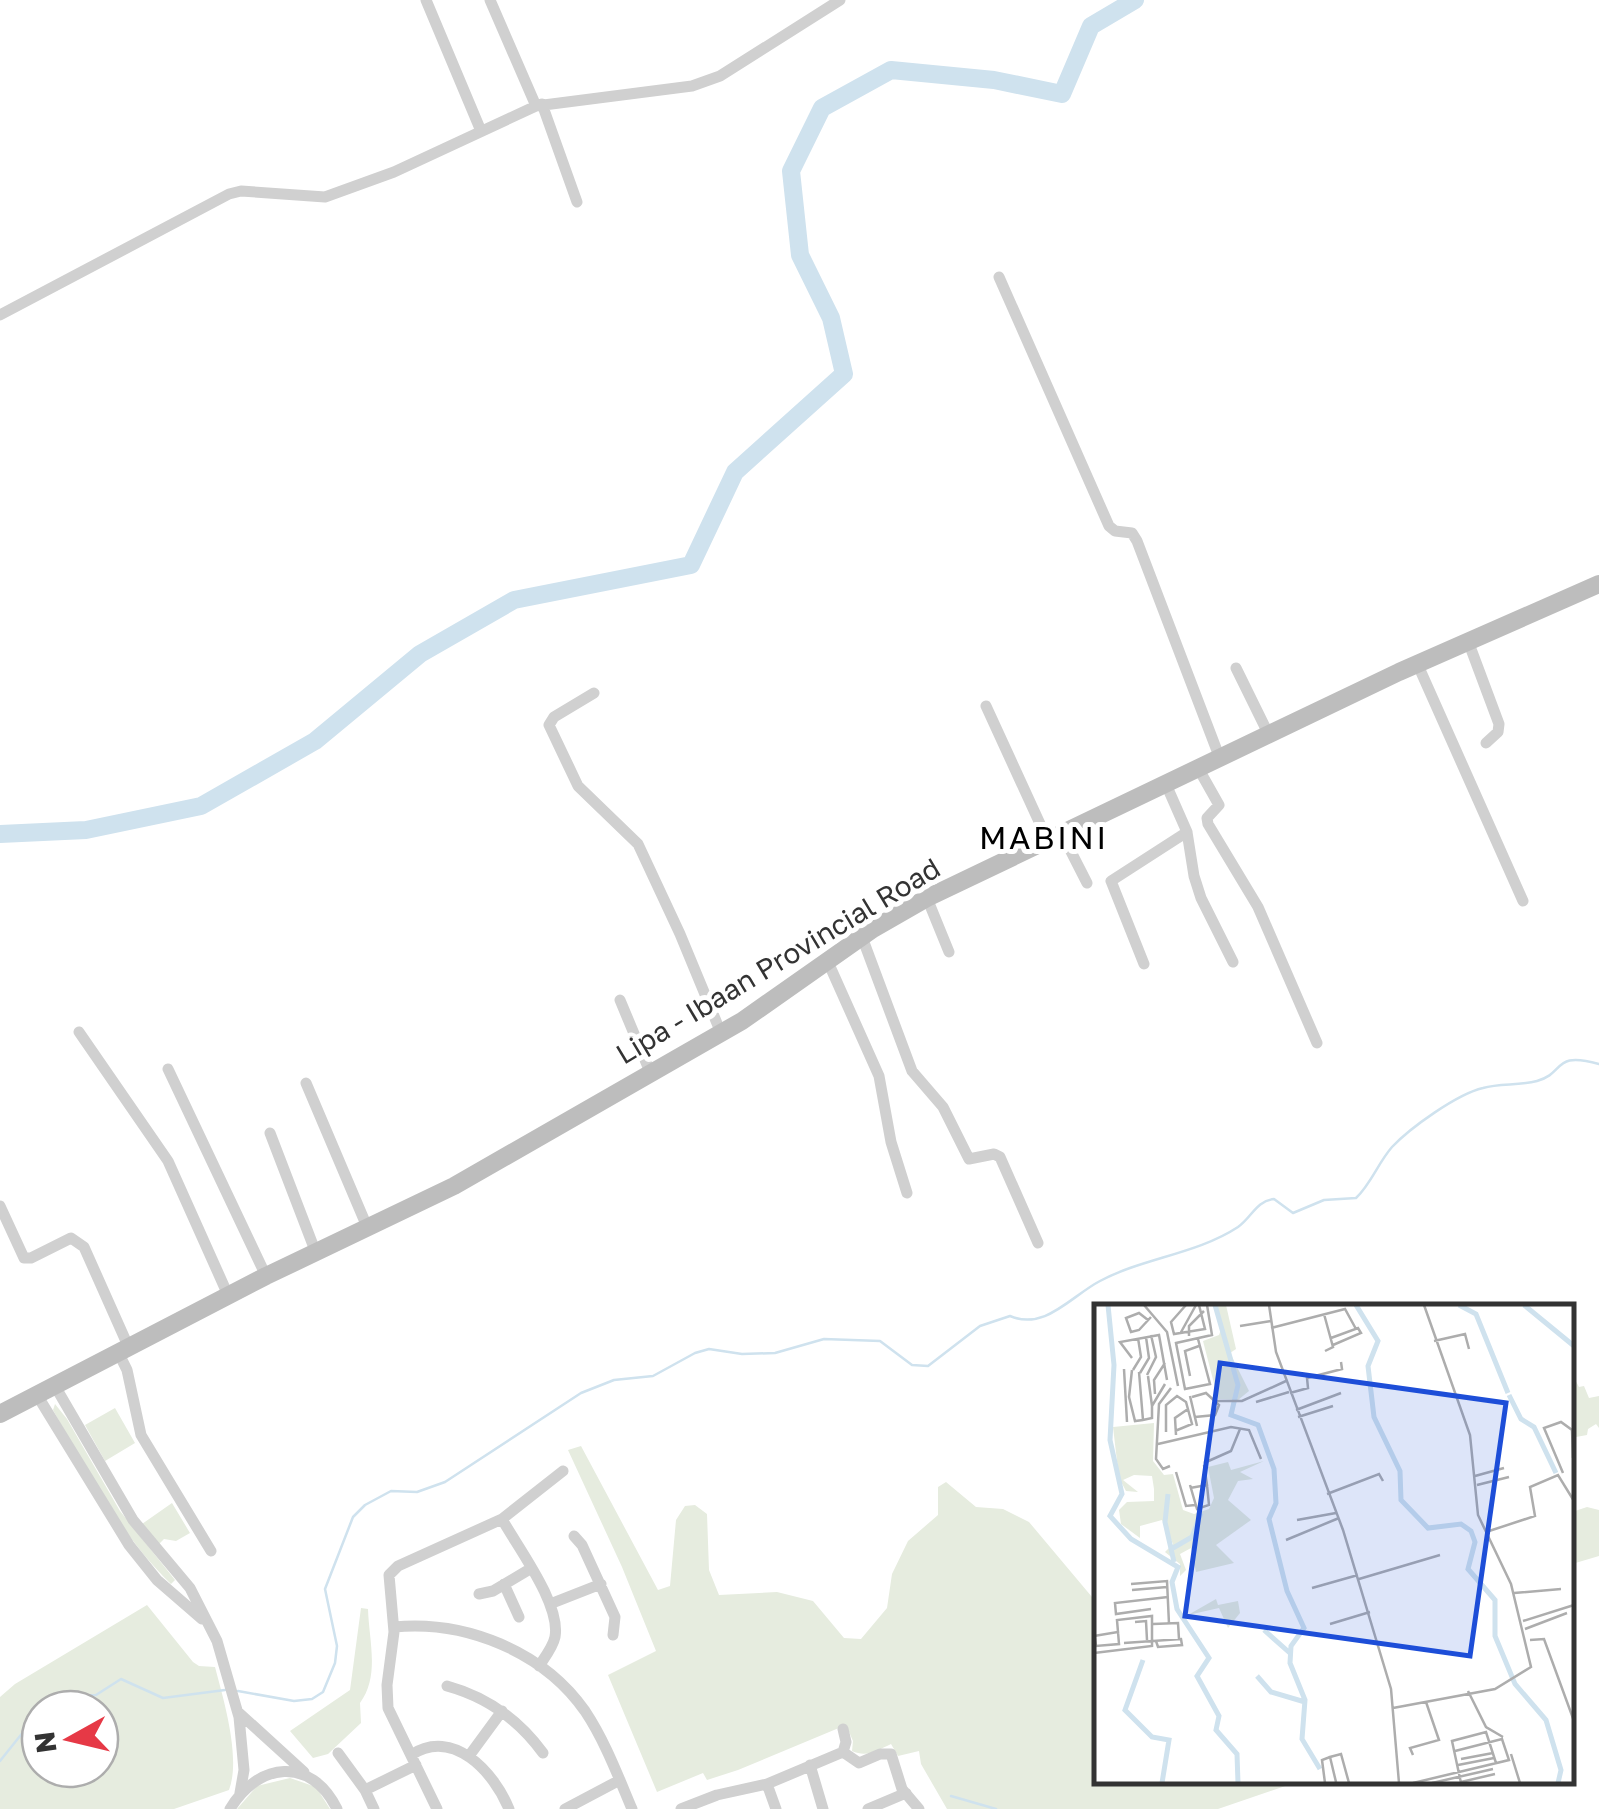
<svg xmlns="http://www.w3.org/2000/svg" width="1599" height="1809" font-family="'Golos Text',sans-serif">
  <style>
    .green { fill: #e6ecdf; fill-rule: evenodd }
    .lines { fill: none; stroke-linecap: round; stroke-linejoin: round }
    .stream { stroke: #cfe2ee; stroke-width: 2.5 }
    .river { stroke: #cfe2ee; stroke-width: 18 }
    .street { stroke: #d0d0d0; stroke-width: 11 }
    .secondary { stroke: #bdbdbd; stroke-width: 18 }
    .labels { text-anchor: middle; stroke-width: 10; stroke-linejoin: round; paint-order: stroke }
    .street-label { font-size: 28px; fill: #333; stroke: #fff }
    .quarter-label { font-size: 32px; letter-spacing: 2.5px; fill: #000; stroke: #fff }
    .inset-river { fill: none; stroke: #cfe2ee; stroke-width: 5 }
    .inset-road { fill: none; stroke: #adadad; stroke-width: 2.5 }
    .view { fill: #1d4ed8; fill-opacity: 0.15; stroke: #1d4ed8; stroke-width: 5 }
    .inset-edge { fill: none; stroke: #333; stroke-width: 5 }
  </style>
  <rect width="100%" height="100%" fill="#fff"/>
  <!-- green -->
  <path class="green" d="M1572,1374L1579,1387L1584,1386L1589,1398L1599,1396V1428L1596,1424L1588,1429L1587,1435L1576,1437L1572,1424Z
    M55,1404L67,1419L120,1511L175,1580L171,1584C121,1536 87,1470 53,1410Z
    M115,1408L135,1443L105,1461L85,1425Z
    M581,1446L658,1590L670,1586L676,1520L685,1506L695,1505L707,1514L709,1570L719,1595L777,1592L813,1601L844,1638L861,1639L887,1608L892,1574L908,1541L938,1515V1487L946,1482L976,1507L1003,1509L1029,1522L1092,1597L1096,1608V1782H1297L1218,1809H947L921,1764L919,1751L898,1756L891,1744C878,1750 867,1758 852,1751L853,1741L846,1725L738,1770L707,1780L703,1773L657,1792L608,1675L656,1651L622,1567L568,1450Z
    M172,1503L190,1533L176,1541L164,1539L159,1544L142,1524Z
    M1587,1507L1599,1510V1556L1572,1564V1512Z
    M147,1605L193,1662L199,1666L215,1667C224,1701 241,1758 229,1790L174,1809H0V1697L15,1684ZM40,1709H100V1769H40Z
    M361,1608L368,1609C369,1641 380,1676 360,1703L361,1723L328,1754L313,1758L290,1731L350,1690Z
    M290,1778L316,1787L330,1809H237L257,1786Z"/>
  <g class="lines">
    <!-- stream -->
    <path class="stream" d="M238,1691L294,1701L312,1699L323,1692L335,1663L337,1646L325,1589L353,1517L365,1505L391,1491L417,1492L445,1482L581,1393L614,1380L653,1376L695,1353L709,1349L742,1354L775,1353L824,1339L880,1341L912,1365L928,1366L980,1326L1010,1316C1045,1331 1071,1296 1100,1281C1143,1258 1197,1254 1238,1227C1252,1217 1256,1201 1274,1199L1293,1213L1324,1200L1356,1198C1371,1184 1378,1163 1392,1147C1410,1128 1457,1094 1483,1088C1500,1083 1519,1086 1537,1081C1566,1073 1552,1051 1599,1064
      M42,1709L63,1697L96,1695L121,1679L163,1698L225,1690
      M0,1761L40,1711
      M951,1796L996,1809"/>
    <!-- river -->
    <path class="river" d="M0,834L86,830L201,806L315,741L420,654L514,600L691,565L735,472L844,374L831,318L800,255L791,171L822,108L891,70L994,80L1062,94L1091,26L1135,0"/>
    <!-- street -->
    <path class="street" d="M426,0L481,131
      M490,0L536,106
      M542,104L577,202
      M999,277L1109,526L1115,531L1132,533L1137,541L1219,756
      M0,315L229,194L241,191L325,197L394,172L536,106L692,86L720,76L840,0
      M1468,641L1499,724L1498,732L1486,743
      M1417,663L1523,901
      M1236,668L1268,733
      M594,693L554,717L549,725L578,786L638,844L680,934L721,1033
      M986,706L1047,839
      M1197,766L1219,805L1207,818L1208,824L1258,907L1317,1043
      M1061,832L1087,883
      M1187,832L1194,876L1201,898L1233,962
      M927,898L949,952
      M862,937L912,1071L943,1107L969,1159L994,1154L1000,1157L1038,1243
      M828,962L879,1076L891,1142L907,1193
      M1144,964L1111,881L1187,832L1165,782
      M620,1000L650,1072
      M79,1032L168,1161L228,1295
      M168,1069L266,1276
      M306,1083L368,1229
      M270,1133L316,1253
      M0,1206L24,1258H31L71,1238L84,1247L129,1348
      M119,1354L127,1370L141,1435L211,1551
      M55,1386L133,1520L190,1588L217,1641L239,1717L244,1770L240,1793
      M37,1395L129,1545L157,1580L202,1619
      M502,1519C518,1548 561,1604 555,1637C553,1647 545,1657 539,1666
      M574,1536L582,1545L615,1617L613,1635
      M504,1584L519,1617
      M479,1594L493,1591L530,1569
      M550,1604L601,1584
      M394,1627C465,1620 543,1651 585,1711C605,1741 618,1776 632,1809
      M447,1686C487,1697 519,1720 543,1753
      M238,1712L304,1772
      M843,1729L846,1742L843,1752
      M843,1752L859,1763L880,1754H891L902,1789L919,1809
      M338,1753L365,1790
      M411,1755C453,1727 494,1772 509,1809
      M469,1756L502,1711
      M810,1765L823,1809
      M767,1784L843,1752
      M230,1809C258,1762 311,1756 337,1809
      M374,1809L365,1790L416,1765
      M437,1809L388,1708L387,1685L394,1632L389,1575L398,1566L502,1519L563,1471
      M565,1809L620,1780
      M681,1809L717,1795L767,1784L776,1809
      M868,1809L906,1793"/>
    <!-- secondary -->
    <path class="secondary" d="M0,1414L266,1276L454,1186L742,1021L873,929L927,898L1399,672L1599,584"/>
  </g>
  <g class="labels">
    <!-- street labels -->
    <g class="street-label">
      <text transform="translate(778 961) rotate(-31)" y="10">Lipa - Ibaan Provincial Road</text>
    </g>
    <!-- quarter labels -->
    <g class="quarter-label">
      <text x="1044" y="849">MABINI</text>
    </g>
  </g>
  <!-- overview -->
  <g transform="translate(1094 1304)">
    <rect width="480" height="480" fill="#fff"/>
    <path d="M119,1H132L142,45L136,49L155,87L144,96L124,95L109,37L125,31L128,23ZM60,119L59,157L70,171L79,170L89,206L100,210L115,205L120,194L114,163L134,158L137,166L170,157L146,168L159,175L144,177L134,196L157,216L122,241L140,259L102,268L97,244L86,250L92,266L86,272V260L71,248L79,240L68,216L46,222V234L27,220L25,206L33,198L60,197V185L58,172L40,171L29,176L44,188L32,187L25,174L19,123ZM122,295L124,301L144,297L146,309L134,324L125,304L94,311Z" fill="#e6ecdf"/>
    <path class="inset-river" d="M14,1L20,61L16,136L28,190L16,212L37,235L84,263L78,278L83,305L115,354L103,372L125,412L122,426L143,450L144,479M121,1L144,81L137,111L164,121L180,165L182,199L175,215L193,287L210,324L197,342L196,359L211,396L208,435L226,465M262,1L284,37L274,62L280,113L306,167L307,196L334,224L367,220L377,227L381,238L374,265L401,296V332L421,380L452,416L467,466L464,479M365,1L382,10L414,89M430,1L480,42M415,91L427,115L440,123L462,169M74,190L71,218L80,258M79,244L98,233L107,209M170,326L197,350M49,356L31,406L58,433L75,436L68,479M163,372L177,388L211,398"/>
    <path class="inset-road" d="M50,1L73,28L84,82M92,1L77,18L80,30L111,25L105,1M175,1L182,48L249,226L297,385L305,479M230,10L239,43L231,47M54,16L45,9L32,14L37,28L45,26L57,13M146,22L177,17M177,24L251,5L262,25M86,30L102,1M95,32V22L110,7M237,34L264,24L267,29L239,41M104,35L116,80L91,85L82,39L118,31L113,1M340,37L371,30L375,45M38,54L26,38L65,31L73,76M30,65L33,118M38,66L35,93L41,117L49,116M39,66L47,53L44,34M45,68L49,116L58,114V102M46,69L55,54L52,33M53,71L62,53L57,31M54,72L58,102L71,80M96,72L91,47L105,42M196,89L214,84L213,74L248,65L247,58M61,90L60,76L71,59M96,92L103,122M98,93L112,89L125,101L121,111L101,113M123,97H148L192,77M162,98L195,88M202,106L247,89M204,113L239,102M72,128V101L83,92L92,98L98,120L81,127M82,131L81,114L94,105M64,140L137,123L155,126L167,155M110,159L137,147L146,125M76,162L69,165L62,155L65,100L77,84M82,168L92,202L101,201M469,169L450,124L467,118L478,126L479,154M381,172L410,164M96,181L103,205L115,201L113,181M383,181L415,173M96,184L113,181L110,161M233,190L285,170L289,177M203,216L242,209M392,228L441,212L436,183L464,171L480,197M192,236L245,214M265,275L346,251M37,280L73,277L75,320M218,284L264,271M38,286L73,283M420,289L467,285M57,305L22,310L21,299L74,293M429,317L480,301M41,318L52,317L53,336M59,320L84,319L85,335M236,320L276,308M431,325L473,309M0,328L2,342L25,340L24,328M0,332L24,328L23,316L58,312V342L0,349M436,336L450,335L480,417M30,339L87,335L88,341L64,343L62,337M374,387L392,423L409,433M299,404L401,385L437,363L417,280L384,211L376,131L330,1M417,450L426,479M319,451L316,444L345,436L332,398M367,455L399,449M364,461L400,454M242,478L236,453L247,450L255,479M367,478L401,470M231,479L228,456L236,453M319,479L415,456L408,435L361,447M338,479L399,465M367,479L358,437L392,428L402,459"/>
    <path class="view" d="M126,59L412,99L376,352L91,312Z"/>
    <rect width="480" height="480" class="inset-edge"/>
  </g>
  <!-- north arrow -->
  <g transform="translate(70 1739) rotate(262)"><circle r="48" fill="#ffffff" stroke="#adadad" stroke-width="2.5"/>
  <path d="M0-8L18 38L0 25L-18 38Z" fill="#e63946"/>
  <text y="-15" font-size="28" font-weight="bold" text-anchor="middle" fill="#333333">N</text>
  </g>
</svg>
